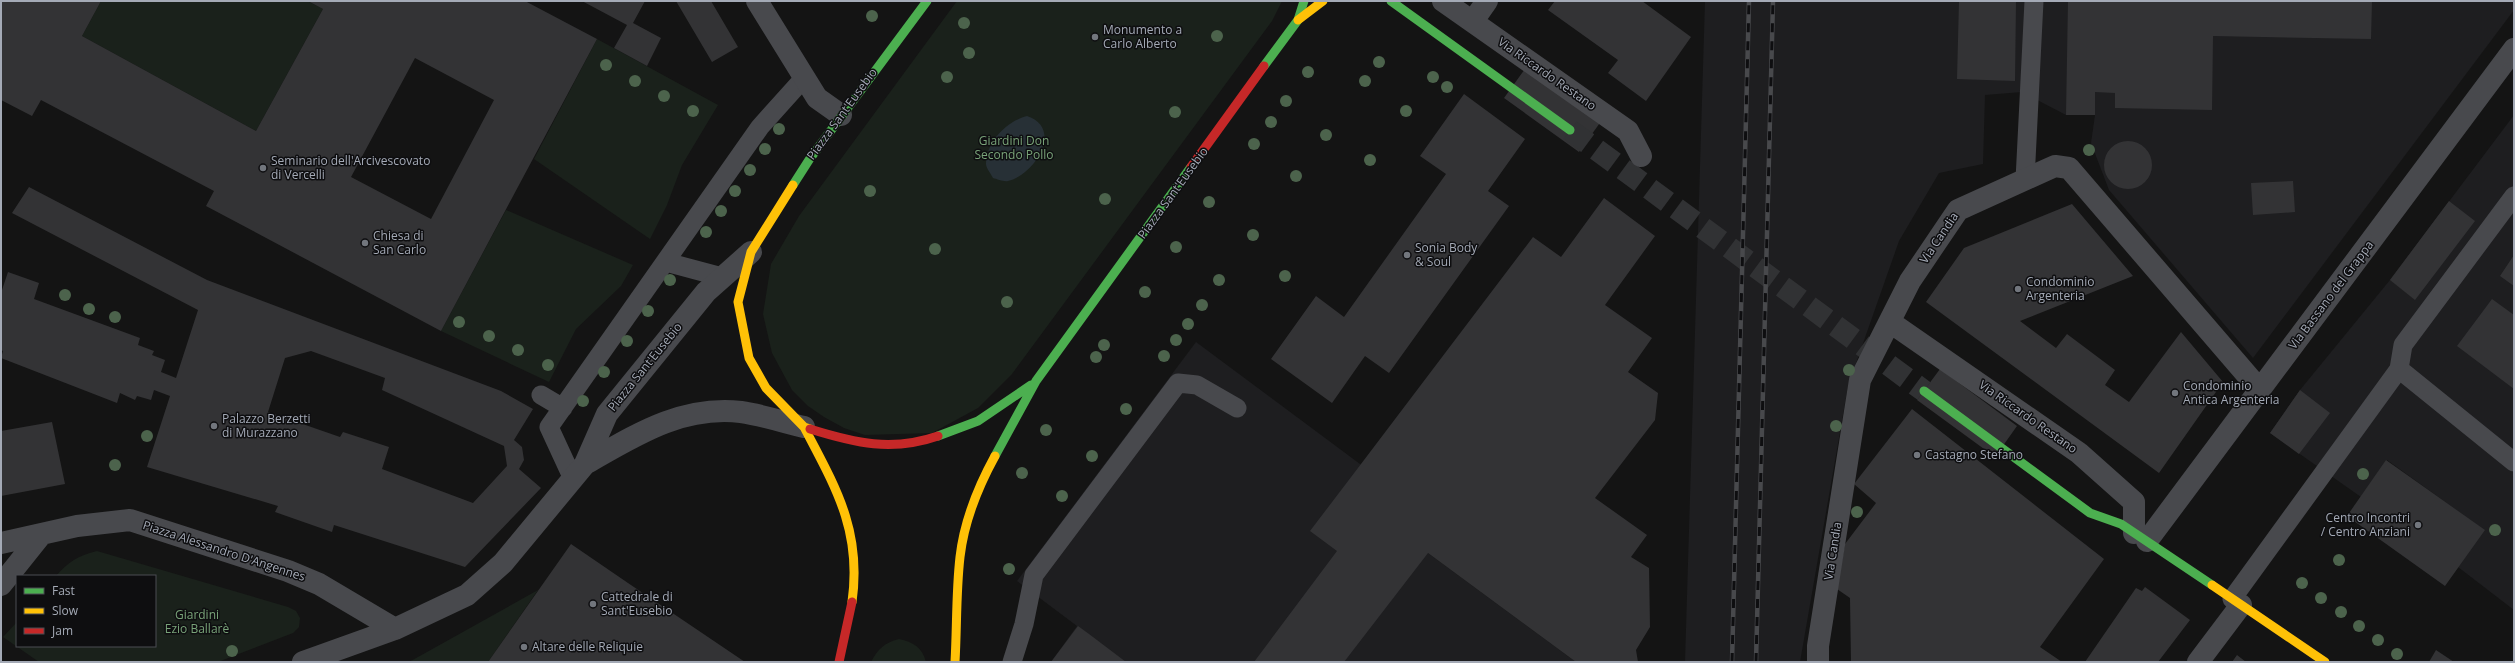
<svg xmlns="http://www.w3.org/2000/svg" width="2515" height="663" font-family="'Open Sans',sans-serif">
  <style>
    .built { fill: #1e1e20 }
    .green { fill: #1a211b }
    .water { fill: #273036 }
    .building { fill: #333335; fill-rule: evenodd }
    .lines { fill: none; stroke-linecap: round; stroke-linejoin: round }
    .secondary-tunnel { stroke: #313234; stroke-width: 22; stroke-dasharray: 22 11; stroke-linecap: butt }
    .lane { stroke: #48494d; stroke-width: 19 }
    .street { stroke: #48494d; stroke-width: 22 }
    .fast { stroke: #4caf50; stroke-width: 9 }
    .slow { stroke: #ffc107; stroke-width: 9 }
    .jam { stroke: #c62828; stroke-width: 9 }
    .rail-casing { stroke: #48494c; stroke-width: 4.5 }
    .rail { stroke: #0e0e10; stroke-width: 3; stroke-dasharray: 9; stroke-linecap: butt }
    .tree { fill: #4c634c }
    .poi-dot { fill: #72767d; stroke: #0e0e10; stroke-width: 1.5 }
    .labels { text-anchor: middle; stroke-width: 3; stroke-linejoin: round; paint-order: stroke }
    .poi-label { font-size: 12px; fill: #a4aab6; stroke: #0e0e10; text-anchor: start }
    .street-label { font-size: 12px; fill: #a4aab6; stroke: #0e0e10 }
    .park-label { font-size: 12px; fill: #79a379; stroke: #0e0e10 }
  </style>
  <rect width="100%" height="100%" fill="#141414"/>
  <!-- built -->
  <path class="built" d="M1705,1H2514V10L2253,358L2109,190L2091,143L2095,115H2066L2022,92L1985,95L1983,164L1939,173L1899,241L1848,386L1800,662H1685Z
    M2514,115V610L2458,567L2484,530L2387,460L2361,497L2270,433L2300,390L2390,280Z
    M1196,342L1446,528L1428,553L1576,662H1051L1077,626L1017,581Z"/>
  <!-- green -->
  <path class="green" d="M101,1H308L323,9L256,131L82,36Z
    M957,1H1282L1272,21L1012,374L978,408L932,433L865,435L844,428L824,417L808,406L792,390L772,353L763,314L771,264L799,216Z
    M597,39L718,105L682,165L667,205L650,239L534,159Z
    M506,210L633,265L621,286L576,329L549,382L441,331Z
    M97,551L288,607L296,611L300,618L299,627L293,633L218,662H39L3,637L17,622V646H155V576H56C68,562 79,555 97,551Z
    M538,590L488,662H409Z
    M899,639C913,642 922,647 926,662H871C878,649 884,643 899,639Z"/>
  <!-- water -->
  <path class="water" d="M1027,116C1064,128 1035,175 1008,181C1004,182 997,179 993,178C991,174 986,168 986,164C986,142 1007,121 1027,116Z"/>
  <!-- building -->
  <path class="building" d="M1,1H101L82,36L256,131L323,9L308,1H525L597,39L441,331L206,206L214,191L41,100L32,116L1,100ZM415,58L494,100L431,219L351,177Z
    M582,1H645L633,23L661,38L647,66L614,48L627,25Z
    M676,1H711L738,47L712,62Z
    M1555,1H1642L1691,37L1646,101L1608,73L1618,60L1548,10Z
    M1959,1H2016L2015,81L1957,79Z
    M2068,1H2372L2371,39L2213,36L2212,110L2115,108V93L2095,92V115H2066Z
    M1527,66L1602,120L1579,152L1504,98Z
    M1464,94L1525,139L1488,191L1509,206L1389,373L1365,356L1332,403L1271,359L1316,296L1344,317L1446,174L1420,156Z
    M2104 165a24 24 0 1 1 48 0a24 24 0 1 1-48 0Z
    M2293,181L2295,212L2253,215L2251,183Z
    M29,187L207,280L501,391L533,409L514,440L522,447L524,460L519,469L541,488L465,567L334,525L332,532L275,512L278,506L147,467L170,396L154,390L151,400L137,396L135,400L120,393L117,403L1,358L3,351L1,350V293L8,272L39,283L34,299L140,338L138,345L154,351L152,355L165,360L161,372L176,378L198,310L12,213ZM311,351L385,378L382,390L504,446L507,466L473,503L382,469L389,447L343,432L340,437L268,412L285,358Z
    M1604,198L1655,236L1605,305L1652,338L1628,372L1658,393L1655,420L1595,498L1647,535L1631,557L1649,568L1650,627L1636,650L1638,662H1576L1428,553L1344,662H1254L1337,551L1310,531L1361,464L1533,237L1561,257Z
    M2449,201L2475,221L2415,300L2390,280Z
    M2072,204L2133,276L2020,321L2056,348L2067,334L2115,370L2105,385L2129,402L2181,332L2223,382L2159,473L1926,302L1964,248Z
    M2514,255V286L2500,276Z
    M2492,299L2514,315V389L2457,346Z
    M1940,369L2017,426L1995,457L1917,400Z
    M2300,390L2330,413L2299,454L2270,433Z
    M1912,409L2104,559L2040,647L2062,662H1851L1850,598L1837,589L1845,544L1876,503L1854,484Z
    M52,422L65,484L1,496V431Z
    M2386,460L2485,530L2445,586L2347,516Z
    M571,544L628,583L745,662H488Z
    M2145,587L2190,620L2158,662H2085L2136,588L2142,591Z
    M1078,626L1089,634L1126,662H1051Z
    M2436,650L2454,662H2429Z
    M2237,655L2246,662H2232Z"/>
  <g class="lines">
    <!-- secondary-tunnel -->
    <path class="secondary-tunnel" d="M1570,130L1924,391"/>
    <!-- lane -->
    <path class="lane" d="M2025,180L2034,1
      M666,262L722,277
      M2399,369L2514,462
      M541,395L563,408
      M573,479L549,427L760,127L804,78
      M2232,599L2399,369L2403,345L2514,196
      M1012,662L1024,624L1034,575L1178,383L1197,385L1237,408"/>
    <!-- street -->
    <path class="street" d="M757,1L817,98L841,115
      M1443,1L1628,131L1641,156
      M1473,21L1487,1
      M1890,322L2079,453L2134,502V533
      M585,464C634,436 681,405 741,412C762,415 783,422 804,427
      M2147,541L2514,49
      M1,543L77,526L130,520L288,571L319,584L395,629
      M1,585L41,535
      M303,662L395,629L467,595L503,563L585,464L607,414L706,292L751,252
      M1818,662V646L1860,380L1910,281L1958,210L2055,166L2069,168L2260,390
      M2198,662L2241,605"/>
    <!-- fast -->
    <path class="fast" d="M1391,1L1570,130
      M1264,66L1298,20L1304,1
      M793,185L809,160L927,1
      M1924,391L2090,513L2121,524L2212,585
      M938,436L978,421L1031,385
      M995,456L1036,381L1191,167"/>
    <!-- slow -->
    <path class="slow" d="M1298,20L1323,1
      M793,185L751,252L738,302L749,358L766,388L804,427L810,429
      M804,427C836,488 862,531 852,602
      M2212,585L2325,662
      M955,662C957,627 956,592 960,557C964,522 978,487 995,456"/>
    <!-- jam -->
    <path class="jam" d="M1191,167L1264,66
      M810,429C855,443 892,452 938,436
      M839,662L852,602"/>
    <defs>
      <path id="rail" d="M1732,662L1749,1
        M1756,662L1773,1"/>
    </defs>
    <!-- rail casing -->
    <use href="#rail" class="rail-casing"/>
    <!-- rail -->
    <use href="#rail" class="rail"/>
  </g>
  <!-- trees -->
  <g class="tree">
    <circle cx="872" cy="16" r="6"/>
    <circle cx="964" cy="23" r="6"/>
    <circle cx="1217" cy="36" r="6"/>
    <circle cx="969" cy="53" r="6"/>
    <circle cx="1379" cy="62" r="6"/>
    <circle cx="606" cy="65" r="6"/>
    <circle cx="1308" cy="72" r="6"/>
    <circle cx="947" cy="77" r="6"/>
    <circle cx="1433" cy="77" r="6"/>
    <circle cx="635" cy="81" r="6"/>
    <circle cx="1365" cy="81" r="6"/>
    <circle cx="1447" cy="87" r="6"/>
    <circle cx="664" cy="96" r="6"/>
    <circle cx="1286" cy="101" r="6"/>
    <circle cx="693" cy="111" r="6"/>
    <circle cx="1406" cy="111" r="6"/>
    <circle cx="1175" cy="112" r="6"/>
    <circle cx="1271" cy="122" r="6"/>
    <circle cx="779" cy="129" r="6"/>
    <circle cx="1326" cy="135" r="6"/>
    <circle cx="1254" cy="144" r="6"/>
    <circle cx="765" cy="149" r="6"/>
    <circle cx="2089" cy="150" r="6"/>
    <circle cx="1370" cy="160" r="6"/>
    <circle cx="750" cy="170" r="6"/>
    <circle cx="1296" cy="176" r="6"/>
    <circle cx="735" cy="191" r="6"/>
    <circle cx="870" cy="191" r="6"/>
    <circle cx="1105" cy="199" r="6"/>
    <circle cx="1209" cy="202" r="6"/>
    <circle cx="721" cy="211" r="6"/>
    <circle cx="706" cy="232" r="6"/>
    <circle cx="1253" cy="235" r="6"/>
    <circle cx="1176" cy="247" r="6"/>
    <circle cx="935" cy="249" r="6"/>
    <circle cx="1285" cy="276" r="6"/>
    <circle cx="670" cy="280" r="6"/>
    <circle cx="1219" cy="280" r="6"/>
    <circle cx="1145" cy="292" r="6"/>
    <circle cx="65" cy="295" r="6"/>
    <circle cx="1007" cy="302" r="6"/>
    <circle cx="1202" cy="305" r="6"/>
    <circle cx="89" cy="309" r="6"/>
    <circle cx="648" cy="311" r="6"/>
    <circle cx="115" cy="317" r="6"/>
    <circle cx="459" cy="322" r="6"/>
    <circle cx="1188" cy="324" r="6"/>
    <circle cx="489" cy="336" r="6"/>
    <circle cx="1176" cy="340" r="6"/>
    <circle cx="627" cy="341" r="6"/>
    <circle cx="1104" cy="345" r="6"/>
    <circle cx="518" cy="350" r="6"/>
    <circle cx="1164" cy="356" r="6"/>
    <circle cx="1096" cy="357" r="6"/>
    <circle cx="548" cy="365" r="6"/>
    <circle cx="1849" cy="370" r="6"/>
    <circle cx="604" cy="372" r="6"/>
    <circle cx="583" cy="401" r="6"/>
    <circle cx="1126" cy="409" r="6"/>
    <circle cx="1836" cy="426" r="6"/>
    <circle cx="1046" cy="430" r="6"/>
    <circle cx="147" cy="436" r="6"/>
    <circle cx="1092" cy="456" r="6"/>
    <circle cx="115" cy="465" r="6"/>
    <circle cx="1022" cy="473" r="6"/>
    <circle cx="2363" cy="474" r="6"/>
    <circle cx="1062" cy="496" r="6"/>
    <circle cx="1857" cy="512" r="6"/>
    <circle cx="2495" cy="530" r="6"/>
    <circle cx="2339" cy="560" r="6"/>
    <circle cx="1009" cy="569" r="6"/>
    <circle cx="2302" cy="583" r="6"/>
    <circle cx="2321" cy="598" r="6"/>
    <circle cx="2341" cy="612" r="6"/>
    <circle cx="2359" cy="626" r="6"/>
    <circle cx="2378" cy="640" r="6"/>
    <circle cx="232" cy="651" r="6"/>
    <circle cx="2397" cy="654" r="6"/>
  </g>
  <!-- markers -->
  <g class="poi-dot">
    <circle cx="1095" cy="37" r="4"/>
    <circle cx="263" cy="168" r="4"/>
    <circle cx="365" cy="243" r="4"/>
    <circle cx="1407" cy="255" r="4"/>
    <circle cx="2018" cy="289" r="4"/>
    <circle cx="2175" cy="393" r="4"/>
    <circle cx="214" cy="426" r="4"/>
    <circle cx="1917" cy="455" r="4"/>
    <circle cx="2418" cy="525" r="4"/>
    <circle cx="593" cy="604" r="4"/>
    <circle cx="524" cy="647" r="4"/>
  </g>
  <g class="labels">
    <!-- poi labels -->
    <g class="poi-label">
      <text x="1103" y="34">Monumento a<tspan x="1103" dy="14">Carlo Alberto</tspan></text>
      <text x="271" y="165">Seminario dell'Arcivescovato<tspan x="271" dy="14">di Vercelli</tspan></text>
      <text x="373" y="240">Chiesa di<tspan x="373" dy="14">San Carlo</tspan></text>
      <text x="1415" y="252">Sonia Body<tspan x="1415" dy="14">&amp; Soul</tspan></text>
      <text x="2026" y="286">Condominio<tspan x="2026" dy="14">Argenteria</tspan></text>
      <text x="2183" y="390">Condominio<tspan x="2183" dy="14">Antica Argenteria</tspan></text>
      <text x="222" y="423">Palazzo Berzetti<tspan x="222" dy="14">di Murazzano</tspan></text>
      <text x="1925" y="459">Castagno Stefano</text>
      <text x="2410" y="522" text-anchor="end">Centro Incontri<tspan x="2410" dy="14">/ Centro Anziani</tspan></text>
      <text x="601" y="601">Cattedrale di<tspan x="601" dy="14">Sant'Eusebio</tspan></text>
      <text x="532" y="651">Altare delle Reliquie</text>
    </g>
    <!-- street labels -->
    <g class="street-label">
      <text transform="translate(1547 74) rotate(35)" y="4">Via Riccardo Restano</text>
      <text transform="translate(842 114) rotate(-54)" y="4">Piazza Sant'Eusebio</text>
      <text transform="translate(1173 193) rotate(-54)" y="4">Piazza Sant'Eusebio</text>
      <text transform="translate(1939 238) rotate(-56)" y="4">Via Candia</text>
      <text transform="translate(2331 295) rotate(-53)" y="4">Via Bassano del Grappa</text>
      <text transform="translate(645 367) rotate(-51)" y="4">Piazza Sant'Eusebio</text>
      <text transform="translate(2028 417) rotate(35)" y="4">Via Riccardo Restano</text>
      <text transform="translate(224 551) rotate(18)" y="4">Piazza Alessandro D'Angennes</text>
      <text transform="translate(1833 551) rotate(-81)" y="4">Via Candia</text>
    </g>
    <!-- park labels -->
    <g class="park-label">
      <text x="1014" y="145">Giardini Don<tspan x="1014" dy="14">Secondo Pollo</tspan></text>
      <text x="197" y="619">Giardini<tspan x="197" dy="14">Ezio Ballarè</tspan></text>
    </g>
  </g>
  <!-- border -->
  <rect width="2515" height="663" fill="none" stroke="#a4aab6" stroke-width="4"/>
  <!-- legend -->
  <rect x="16" y="575" width="140" height="72" fill="#0e0e10" stroke="#4a4c52"/>
  <rect x="24" y="588" width="20" height="6" fill="#4caf50" stroke="#4a4c52"/>
  <text x="52" y="595" font-size="12" fill="#a4aab6">Fast</text>
  <rect x="24" y="608" width="20" height="6" fill="#ffc107" stroke="#4a4c52"/>
  <text x="52" y="615" font-size="12" fill="#a4aab6">Slow</text>
  <rect x="24" y="628" width="20" height="6" fill="#c62828" stroke="#4a4c52"/>
  <text x="52" y="635" font-size="12" fill="#a4aab6">Jam</text>
</svg>
